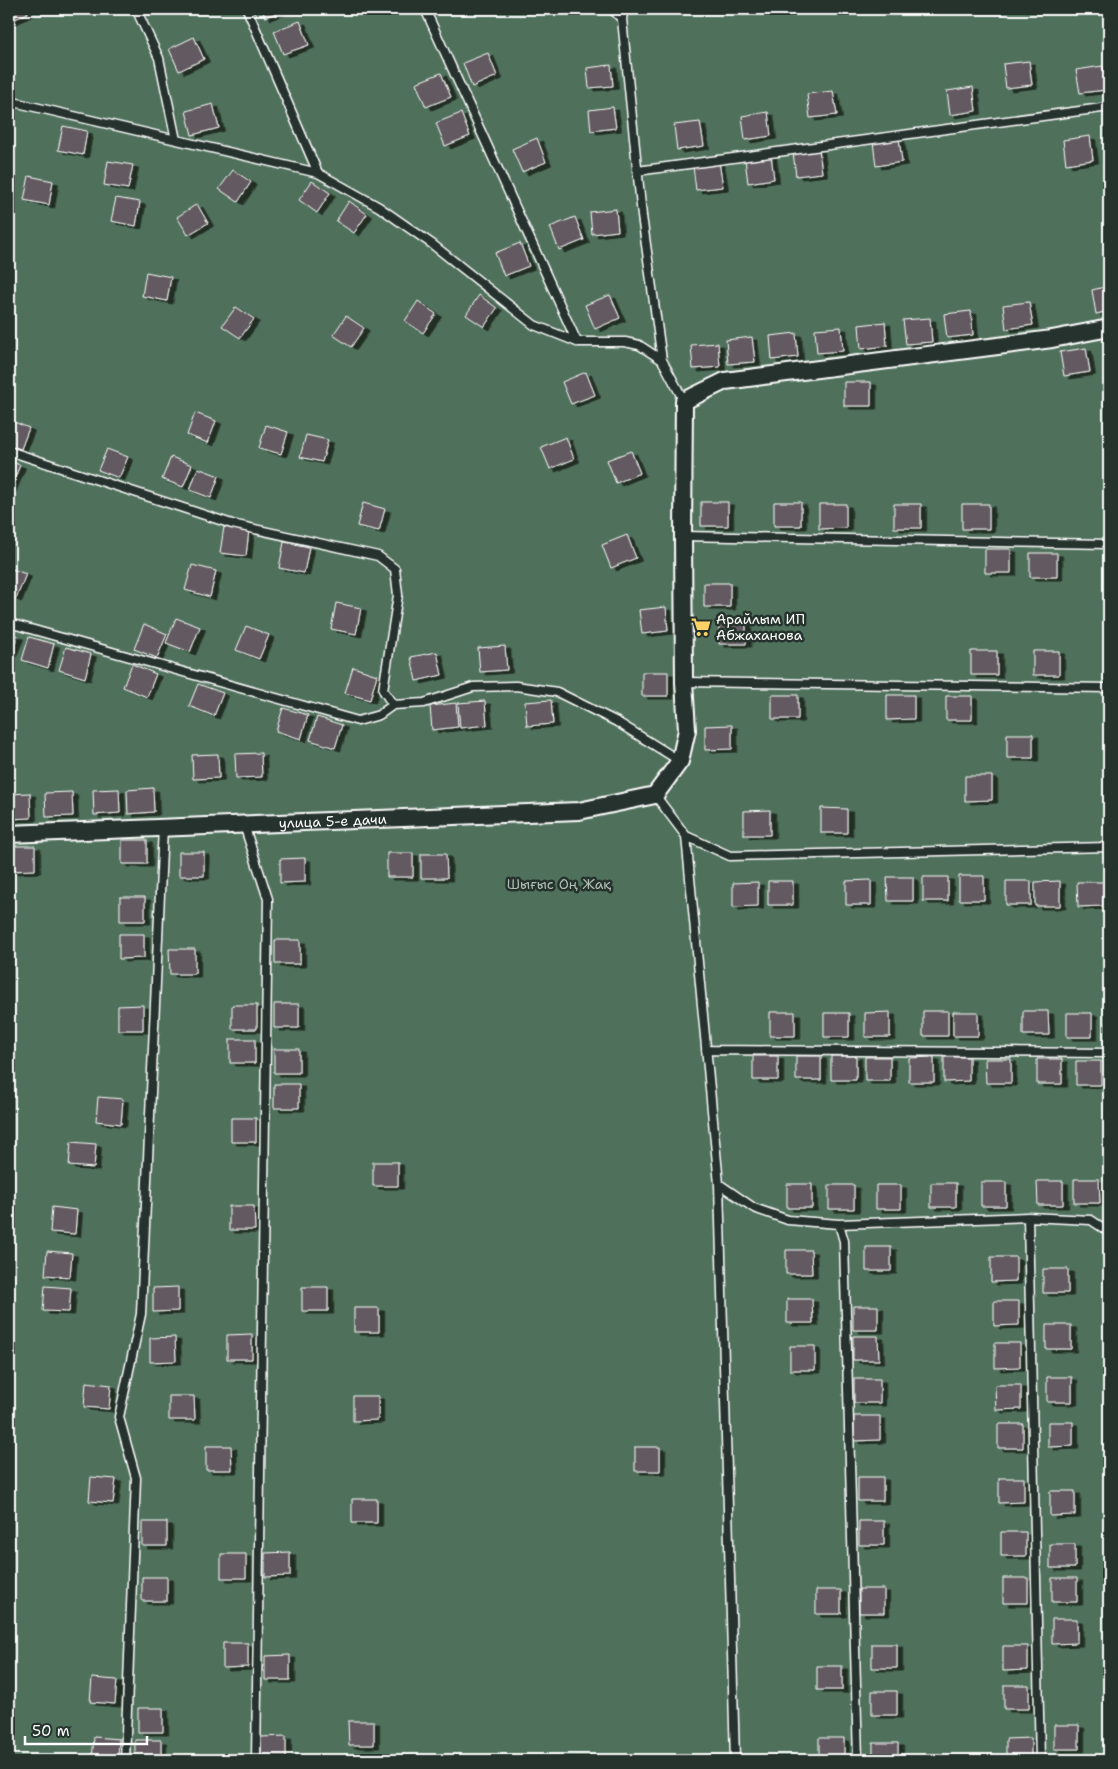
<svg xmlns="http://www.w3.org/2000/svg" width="1118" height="1769" font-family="'Shantell Sans',sans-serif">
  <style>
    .green { fill: #50715b; stroke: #a8b8ad }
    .building { fill: #625a60; stroke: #fff; filter: url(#shadow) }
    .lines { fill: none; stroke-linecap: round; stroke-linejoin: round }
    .service-casing { stroke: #fff; stroke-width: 11 }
    .minor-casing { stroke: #fff; stroke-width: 20 }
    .service { stroke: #26332d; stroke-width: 8 }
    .minor { stroke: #26332d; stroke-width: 16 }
    .labels { text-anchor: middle; stroke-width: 5; stroke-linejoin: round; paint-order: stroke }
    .poi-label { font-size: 14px; fill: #fff; stroke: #26332d; text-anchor: start }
    .street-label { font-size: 14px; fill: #fff; stroke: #26332d }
    .park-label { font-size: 14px; fill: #b0bfb5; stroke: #26332d }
  </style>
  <defs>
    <filter id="shadow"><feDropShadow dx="5.5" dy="3" stdDeviation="0" flood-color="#0009"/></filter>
  </defs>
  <rect width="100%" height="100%" fill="#26332d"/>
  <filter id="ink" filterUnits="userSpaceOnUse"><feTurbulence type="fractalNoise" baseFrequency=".02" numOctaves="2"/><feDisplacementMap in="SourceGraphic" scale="10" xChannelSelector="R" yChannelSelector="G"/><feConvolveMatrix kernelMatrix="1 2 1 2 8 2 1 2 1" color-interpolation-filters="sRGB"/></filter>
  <g filter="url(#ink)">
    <!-- green -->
    <path class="green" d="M9,9H1109V1760H9Z"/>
    <!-- building -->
    <path class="building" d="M9,9H26L28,13L9,22Z
      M262,9H287L265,17Z
      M300,21L309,45L283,54L274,31Z
      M194,37L204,59L179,71L169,49Z
      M488,53L497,76L472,87L463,63Z
      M1029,61L1032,85L1006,88L1003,64Z
      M611,65L613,86L589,88L587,68Z
      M1103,66L1106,90L1080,93L1076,70Z
      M441,73L451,97L426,107L416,83Z
      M973,87L976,111L950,115L947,91Z
      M833,91L837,115L810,118L807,94Z
      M213,104L219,128L192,135L186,111Z
      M613,107L616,128L591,131L589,110Z
      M768,112L771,136L745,140L742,116Z
      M461,113L470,136L445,146L436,123Z
      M700,122L704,146L677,150L674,125Z
      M63,126L87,131L83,155L58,150Z
      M1090,136L1093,160L1066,164L1063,140Z
      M537,138L546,162L522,172L512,149Z
      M899,138L902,162L876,166L873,142Z
      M819,149L822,173L796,176L793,152Z
      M771,155L774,179L748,183L745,159Z
      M108,161L133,165L128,189L104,185Z
      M719,162L723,187L696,190L693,166Z
      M233,170L251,182L238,202L219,189Z
      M29,176L53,181L49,205L24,200Z
      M312,181L330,193L317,213L299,200Z
      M116,198L140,202L136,226L111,221Z
      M349,201L367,214L354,233L336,221Z
      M197,204L208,223L188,235L177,217Z
      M616,209L618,231L592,234L590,212Z
      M575,217L584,240L559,250L550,227Z
      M520,243L529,266L504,276L495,253Z
      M146,272L171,277L167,301L142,296Z
      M1109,286V311L1096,314L1092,290Z
      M479,295L497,308L484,327L466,315Z
      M610,295L620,318L595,329L585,305Z
      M418,301L436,314L423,333L405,321Z
      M1029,302L1033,325L1006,329L1003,305Z
      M236,307L254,319L240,338L222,326Z
      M971,311L973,335L947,338L944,314Z
      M346,316L364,328L351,347L333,335Z
      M930,318L932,342L906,344L903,320Z
      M885,322L887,346L861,349L859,325Z
      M841,327L843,351L817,353L815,329Z
      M796,333L798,357L772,360L770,336Z
      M752,337L755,362L728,364L726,340Z
      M718,343L720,367L693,369L691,345Z
      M1086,348L1090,372L1064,376L1060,352Z
      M586,372L595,395L571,404L562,382Z
      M844,382H871V406H844Z
      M195,413L216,421L208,443L187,435Z
      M9,420L29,428L21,449L9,445Z
      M266,425L288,432L281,454L259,448Z
      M306,435L328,440L322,462L300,457Z
      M566,437L574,459L550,469L541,447Z
      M107,449L128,457L119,478L98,470Z
      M631,451L640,473L616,483L607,460Z
      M171,457L192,465L183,487L162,479Z
      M9,461L20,465L10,490L9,489Z
      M198,468L219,476L211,498L190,490Z
      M701,502H728V526H701Z
      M774,502H801V526H774Z
      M363,503L385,509L379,531L357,526Z
      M819,504H846V528L819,529Z
      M894,504H921V528H894Z
      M962,504H989V529H962Z
      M224,527L249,530L246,556L220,553Z
      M627,535L636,558L611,568L602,545Z
      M284,542L309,547L304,573L279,568Z
      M985,549H1011V573H985Z
      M1030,553H1057V577H1030Z
      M192,565L216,571L210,597L185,590Z
      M9,568L26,574L16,599L9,596Z
      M704,583H730V607H704Z
      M336,603L361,608L356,634L331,629Z
      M666,607L668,631L642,634L639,610Z
      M176,618L200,627L190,652L166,643Z
      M719,619H746V644H719Z
      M144,624L167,634L157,658L134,649Z
      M246,626L269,635L259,659L236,650Z
      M9,633L18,636L9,658Z
      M29,637L54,644L48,668L22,660Z
      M505,646L507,670L480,672L478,648Z
      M66,647L91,654L85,678L59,670Z
      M971,651H997V675H971Z
      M1033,651H1059V675H1033Z
      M437,652L442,675L416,681L411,657Z
      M132,664L156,674L147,697L123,687Z
      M353,667L377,675L370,700L345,693Z
      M642,672H668V696H642Z
      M198,684L223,693L214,716L189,706Z
      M772,695H798V719H772Z
      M887,695H914V719L887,720Z
      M946,696H972V720H946Z
      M551,700L553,724L527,726L525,702Z
      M485,701L487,725L460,728L458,703Z
      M456,703L458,727L432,730L430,706Z
      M283,708L308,715L301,739L276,731Z
      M317,717L342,725L335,748L310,740Z
      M732,725V749L705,750V726Z
      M1007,734H1033V758H1007Z
      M261,753L262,777L236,778L235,754Z
      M218,754L219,778L193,779L192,755Z
      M965,776H992V800L965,801Z
      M153,788L154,812L128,814L127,790Z
      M119,789L120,813L94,815L93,790Z
      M72,792L73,816L46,817L45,793Z
      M30,793L31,818L9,819V794Z
      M821,808L847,809V833H821Z
      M770,810V835H744V811Z
      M122,840H147V864H122Z
      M10,846H35V870L10,871Z
      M179,852H204V876H179Z
      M387,853H413V877H387Z
      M421,854H446L447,878H421Z
      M305,858V882L280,883V859Z
      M959,876H984V900H959Z
      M887,877H913V901H888Z
      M923,877H948V901H923Z
      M871,880V905H846V881Z
      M768,881H793V905H768Z
      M1006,881H1031V905H1006Z
      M1060,881V906H1035V882Z
      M758,882V906L733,907V883Z
      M1077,882H1103V906L1078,907Z
      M120,897H145V921H120Z
      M119,934H144V958L119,959Z
      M275,940H300V964H275Z
      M169,949H195V974H170Z
      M274,1004H299V1028H274Z
      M143,1005V1030H118V1006Z
      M232,1005H257V1029H232Z
      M923,1011H948V1036H923Z
      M1023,1011H1048L1049,1035H1023Z
      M770,1012H795V1036H770Z
      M890,1012V1037H865V1013Z
      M953,1012H978V1036H953Z
      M1106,1012H1109V1036H1107Z
      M824,1013H849V1037H824Z
      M1067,1013H1092V1037H1067Z
      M230,1039H255V1063H230Z
      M274,1049H299V1073H274Z
      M753,1056H778V1080H753Z
      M796,1056H821V1080H796Z
      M831,1056H856V1080H831Z
      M865,1057H890V1081H865Z
      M934,1057V1082H909V1058Z
      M944,1057H969V1081L944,1082Z
      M985,1059H1011V1083H986Z
      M1037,1059H1062V1084H1037Z
      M1076,1061H1101V1085H1076Z
      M274,1084H299V1108H274Z
      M98,1097L123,1099L121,1124L96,1121Z
      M231,1118H256V1142H231Z
      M71,1142L96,1144L94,1168L69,1166Z
      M373,1162H398V1186H373Z
      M1074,1179H1099L1100,1203H1074Z
      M1037,1181H1063V1205H1038Z
      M981,1182H1006V1206H981Z
      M931,1183H956V1207H931Z
      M787,1184H812V1208H787Z
      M829,1185H854V1209H829Z
      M876,1185H901V1209H876Z
      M229,1206H254L255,1230H229Z
      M52,1207L77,1210L75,1234L50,1232Z
      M866,1247H891V1271H866Z
      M786,1250H811L812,1274H786Z
      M47,1251L72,1253L70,1277L45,1275Z
      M991,1257H1016V1281L991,1282Z
      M1043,1269H1068V1293H1043Z
      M45,1286L71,1288L69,1312L43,1311Z
      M178,1287V1311L153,1312V1288Z
      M302,1287H328V1311H302Z
      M787,1299H812L813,1323H787Z
      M994,1301H1019V1325L994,1326Z
      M853,1306H878V1330H853Z
      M354,1308H379V1332H354Z
      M1046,1325H1071V1349H1046Z
      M252,1334V1359H227V1335Z
      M853,1336H878L879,1360H853Z
      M175,1337L176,1361L150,1362V1338Z
      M995,1343H1020V1367L995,1368Z
      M790,1346H815V1370H790Z
      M1047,1377H1072V1402H1047Z
      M854,1379H880V1403H854Z
      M86,1382L111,1385L109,1409L84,1407Z
      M995,1385H1021V1409L996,1410Z
      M169,1396H194L195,1420H169Z
      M353,1396H378V1420L353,1421Z
      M854,1416H880V1440L854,1441Z
      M1048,1422H1073V1446L1048,1447Z
      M998,1424H1023V1448H998Z
      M206,1446H231L232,1470H206Z
      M635,1447H660V1471H635Z
      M91,1477L116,1479L113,1503L89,1501Z
      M858,1477H883V1501H858Z
      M999,1478H1024V1502L999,1503Z
      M1050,1491H1075V1515L1050,1516Z
      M352,1499H377V1523H352Z
      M859,1521H884V1545H859Z
      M142,1522H167V1546H142Z
      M1001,1532H1026V1556H1001Z
      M1050,1544H1075V1568H1050Z
      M290,1552V1576L265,1577V1553Z
      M221,1554H246V1578H221Z
      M142,1577H167V1601H142Z
      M1003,1578H1028V1603H1003Z
      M1052,1578H1077V1602H1052Z
      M859,1589H884V1613H859Z
      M816,1590H841V1614H816Z
      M1052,1619H1077V1643L1052,1644Z
      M223,1643H248V1667L223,1668Z
      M872,1644H897V1668H872Z
      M1003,1646H1028V1670L1003,1671Z
      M290,1655V1680H265V1656Z
      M817,1666H842V1690H817Z
      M92,1678L117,1680L115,1704L90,1702Z
      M1004,1685H1029V1709H1004Z
      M872,1691H897V1715H872Z
      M138,1708H163V1732H138Z
      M348,1721H374V1745H349Z
      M1054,1725H1079V1749H1054Z
      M286,1736V1760H261V1737Z
      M94,1737L119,1739L118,1760H92Z
      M819,1738H844V1760H819Z
      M1031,1738V1760H1006V1739Z
      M135,1740H161V1760H135Z
      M873,1743H898V1760H873Z"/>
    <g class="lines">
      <defs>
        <path id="service" d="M136,9L159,58L176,140
          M247,9L318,173
          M425,9L577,342
          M612,9L622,19
          M624,9L622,19L642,216L662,360L684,401
          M9,101L318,173L379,207L432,244L534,325L577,342H625L639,345L662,360
          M637,171L1109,107
          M9,451L232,524L378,556L395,569L398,595L383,690L393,705L424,703L473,687L516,686L557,692L617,722L680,761
          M683,536L1109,544
          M9,623L358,721L379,715L393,705
          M684,682L1109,688
          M655,795L686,836
          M244,825L268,899L256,1760
          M706,1050L1109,1053
          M719,1184L754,1208L788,1220L839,1224L1028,1217L1091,1220L1109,1232
          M1028,1217L1040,1760
          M839,1224L844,1241L858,1760
          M125,1760L136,1478L119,1417L141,1314L163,827
          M735,1760L719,1184L686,836L730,856L1109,847"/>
        <g id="minor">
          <path id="s1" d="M9,834L579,811L655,795L680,761L687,730L684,682L683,536L684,401L725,381L1052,339L1109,328"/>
        </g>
      </defs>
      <!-- service casing -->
      <use href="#service" class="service-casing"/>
      <!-- minor casing -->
      <use href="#minor" class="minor-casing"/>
      <!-- service -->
      <use href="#service" class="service"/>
      <!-- minor -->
      <use href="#minor" class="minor"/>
    </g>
  </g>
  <!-- icons -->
  <defs>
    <symbol id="supermarket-bare" viewBox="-9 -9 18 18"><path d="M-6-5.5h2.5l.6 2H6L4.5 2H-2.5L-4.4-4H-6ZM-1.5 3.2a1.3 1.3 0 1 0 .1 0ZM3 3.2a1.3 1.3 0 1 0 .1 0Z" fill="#ffd166" stroke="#26332d" stroke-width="2.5" paint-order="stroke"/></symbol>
  </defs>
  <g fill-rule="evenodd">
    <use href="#supermarket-bare" x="687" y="613" width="28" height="28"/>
  </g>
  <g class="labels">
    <!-- poi labels -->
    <g class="poi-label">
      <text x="716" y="624">Арайлым ИП<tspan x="716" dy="16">Абжаханова</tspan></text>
    </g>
    <!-- street labels -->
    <g class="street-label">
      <text dy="5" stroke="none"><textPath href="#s1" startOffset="324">улица 5-е дачи</textPath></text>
    </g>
    <!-- park labels -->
    <g class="park-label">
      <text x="559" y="889">Шығыс Оң Жақ</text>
    </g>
  </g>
  <!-- margin -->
  <rect width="1118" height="1769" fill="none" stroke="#26332d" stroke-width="30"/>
  <rect x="15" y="15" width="1088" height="1739" fill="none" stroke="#fff" stroke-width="2" filter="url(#ink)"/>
  <!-- scale -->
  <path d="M25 1736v8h122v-8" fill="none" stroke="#ffffff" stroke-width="2.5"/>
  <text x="32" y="1736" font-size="15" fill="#ffffff" stroke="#26332d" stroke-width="4" paint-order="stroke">50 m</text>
</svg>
